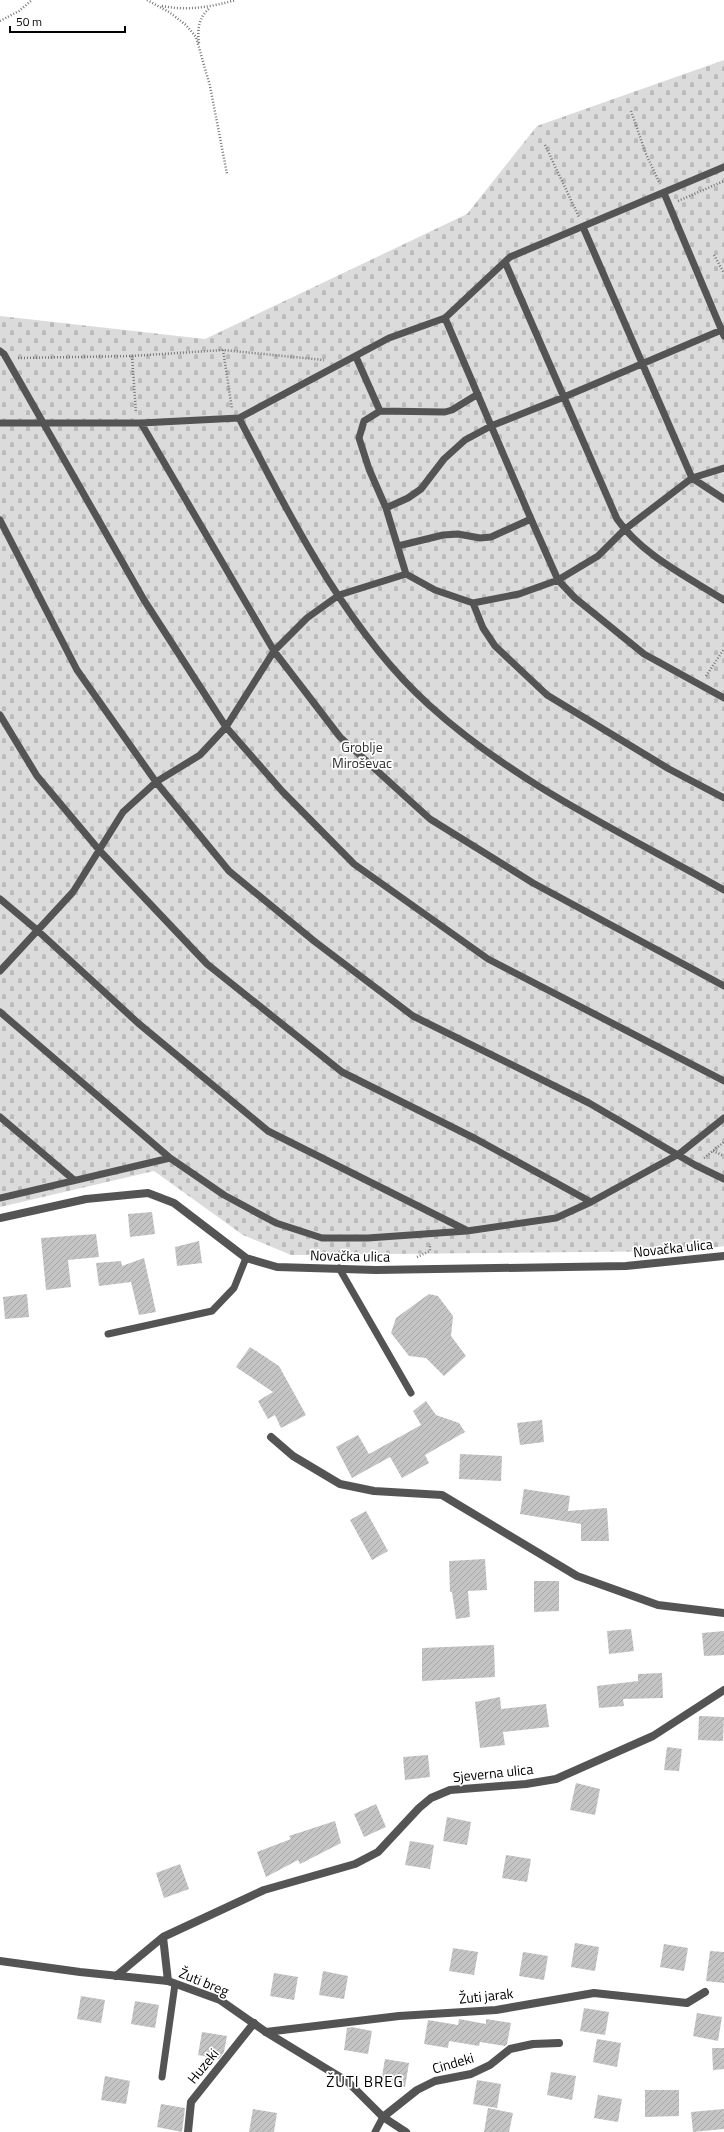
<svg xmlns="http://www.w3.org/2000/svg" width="724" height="2132" font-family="'Titillium Web',sans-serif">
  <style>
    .cemetery { fill: url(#cemetery-stones) }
    .building { fill: url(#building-hatch) }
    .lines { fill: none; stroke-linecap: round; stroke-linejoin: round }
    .path { stroke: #767676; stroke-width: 2.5; stroke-dasharray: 1 2; stroke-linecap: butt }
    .service { stroke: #545454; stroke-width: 7 }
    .minor { stroke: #545454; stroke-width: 8 }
    .tertiary { stroke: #545454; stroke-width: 8 }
    .labels { text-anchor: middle; stroke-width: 3.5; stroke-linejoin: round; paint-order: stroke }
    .park-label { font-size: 14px; fill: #323232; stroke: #fff }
    .street-label { font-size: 14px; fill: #000; stroke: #fff }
    .neighbourhood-label { font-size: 15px; letter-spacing: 1px; fill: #000; stroke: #fff }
  </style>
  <defs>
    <pattern id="cemetery-stones" width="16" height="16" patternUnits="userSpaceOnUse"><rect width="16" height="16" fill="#dbdbdb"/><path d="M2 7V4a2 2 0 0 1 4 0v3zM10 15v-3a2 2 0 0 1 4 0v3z" fill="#bababa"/></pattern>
    <pattern id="building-hatch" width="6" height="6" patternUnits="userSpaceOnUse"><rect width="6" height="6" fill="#c4c4c4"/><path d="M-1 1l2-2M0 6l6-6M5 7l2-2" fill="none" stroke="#a7a7a7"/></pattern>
  </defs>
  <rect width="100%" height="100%" fill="#fff"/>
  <!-- cemetery -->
  <path class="cemetery" d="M724,60V1246L692,1251L291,1255L243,1235L154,1171L0,1207V316L205,339L467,214L537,126Z"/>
  <!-- building -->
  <path class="building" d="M152,1212L155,1234L130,1237L128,1214Z
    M96,1234L99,1257L68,1260L71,1287L46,1290L41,1238Z
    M199,1241L202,1263L177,1266L175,1247Z
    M144,1258L156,1312L139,1315L131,1282L99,1286L96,1263L121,1261L122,1266Z
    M27,1294L29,1317L5,1319L3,1297Z
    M429,1294L438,1296L453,1316L451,1336L466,1356L444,1376L426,1358L409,1356L391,1333L396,1318Z
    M250,1347L279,1366L306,1415L281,1428L275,1415L268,1419L258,1401L273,1392L236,1367Z
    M426,1401L436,1415L459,1423L465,1432L425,1455L429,1463L402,1478L390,1457L352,1478L336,1447L358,1435L369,1454L421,1425L413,1411Z
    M542,1420L544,1442L520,1445L517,1423Z
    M460,1454L502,1456L501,1481L459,1479Z
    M524,1489L570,1496L568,1511L607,1508L609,1541H581V1524L520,1514Z
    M366,1511L388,1551L372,1560L350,1520Z
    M485,1559L487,1590L468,1591L470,1617L456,1619L452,1592H450L449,1561Z
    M534,1581H559V1611L534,1612Z
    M631,1629L634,1651L609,1654L607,1631Z
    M724,1631V1655L704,1656L702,1633Z
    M494,1645L495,1677L422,1681V1648Z
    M662,1673L663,1698L623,1699L624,1706L599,1708L597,1686L638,1681V1674Z
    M500,1697L501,1709L546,1704L549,1727L503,1732L505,1745L480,1748L475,1702Z
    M699,1716L724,1717L723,1741L698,1740Z
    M667,1747L682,1749L679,1771L664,1770Z
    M428,1755L430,1777L405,1780L403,1757Z
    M576,1783L600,1789L595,1815L570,1810Z
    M376,1804L386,1827L364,1837L354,1814Z
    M447,1817L471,1822L467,1845L443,1841Z
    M335,1821L341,1843L300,1864L298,1860L266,1877L257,1852L291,1839L289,1836Z
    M410,1841L434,1845L430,1869L405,1865Z
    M506,1855L531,1859L527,1882L502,1878Z
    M180,1864L189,1889L164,1898L156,1873Z
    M575,1943L599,1947L595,1971L571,1967Z
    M664,1944L688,1948L684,1971L660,1967Z
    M453,1948L478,1952L474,1975L449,1971Z
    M710,1951L724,1952V1983L706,1981Z
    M523,1952L548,1956L544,1980L519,1976Z
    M323,1971L348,1976L344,1999L319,1995Z
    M274,1973L298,1977L294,2000L270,1996Z
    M81,1996L105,2000L101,2023L77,2019Z
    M135,2001L159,2005L155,2028L131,2024Z
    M584,2008L609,2012L605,2035L580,2031Z
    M697,2013L722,2017L718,2041L693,2036Z
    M459,2019L486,2024V2019L511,2023L507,2044L505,2046L480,2042L479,2046L449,2041L448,2048L424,2044L428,2020L458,2025Z
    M352,2027L372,2031L368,2054L344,2050L347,2028Z
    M202,2032L227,2036L224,2052L219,2059L198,2055Z
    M597,2039L621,2043L617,2067L593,2062Z
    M712,2048H724V2069L713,2070Z
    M385,2059L409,2063L405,2087L381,2082Z
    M551,2072L576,2076L572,2100L547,2095Z
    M105,2076L130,2081L126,2104L101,2100Z
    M477,2080L501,2084L497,2108L473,2104Z
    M645,2090H679V2116L645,2117Z
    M598,2095L622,2099L618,2122L594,2118Z
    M161,2104L185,2108L182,2132L157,2127Z
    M488,2108L513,2113L509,2132H484Z
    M253,2109L277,2113L274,2132H249Z
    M724,2109V2129L693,2132L691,2112Z"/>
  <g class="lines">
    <!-- path -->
    <path class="path" d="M147,0L169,12L186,25L196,37L210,86L227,174
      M162,6C188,11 211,7 236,0
      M0,21L19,11L32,0
      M199,43C197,30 199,16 210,8
      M631,111L646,154L660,184
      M545,145L579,217
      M678,201L724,181
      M714,255L724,273
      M223,350L232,409
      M132,356L136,413
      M18,358L132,356L223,350L324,360
      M706,676L724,649
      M713,1151L724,1156
      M704,1158L724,1142
      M417,1257L430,1251V1244"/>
    <!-- service -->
    <path class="service" d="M664,193L724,336
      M583,227L692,478L724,499
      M505,262L617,519C642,555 688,577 724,600
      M445,318L531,519L558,580L575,598L644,654L724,698
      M0,351L4,354L144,600L226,727L282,791L354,864L488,959L724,1081
      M356,357L380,411L364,421L359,438L369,469L386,508L406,574
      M380,411L445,412L452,410L478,394
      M239,418C290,516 346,630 429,705C516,784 623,833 724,890
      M0,423H141L239,418L389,338L445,318L510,257L724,167
      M141,423L274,651L340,737L430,819L533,883L724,986
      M386,508L408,498L421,489L444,459L465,440L491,426L564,397L724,329
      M0,520L77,670L156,782L229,871L314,941L413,1016L589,1103L695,1165L724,1179
      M398,546L443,535L458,534L480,538L491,537L531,519
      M473,603L483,628L495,646L547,695L669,769L724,798
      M0,715L37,776L100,851L207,964L342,1072L476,1139L591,1202
      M0,899L37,930L138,1023L268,1131L466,1230
      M0,971L73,892L123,812L156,782L200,755L226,727L274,651L307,618L339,595L406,574L435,590L473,603L519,594L558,580L598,556L624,530L692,478L724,468
      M0,1012L170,1158
      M0,1117L74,1180
      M0,1198L170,1158L224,1195L276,1223L322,1238H368L467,1231L556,1218L591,1202L679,1154L724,1118
      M339,1268L411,1393
      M108,1334L212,1311L234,1288L246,1258
      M162,2077L175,1984
      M375,2132L383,2117"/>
    <!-- minor -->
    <path class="minor" d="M271,1437L293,1456L340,1484L374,1491L442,1495L577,1576L658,1605L724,1613
      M116,1976L163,1937
      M168,1981L163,1937L264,1890L355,1864L378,1852L419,1808L431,1798L450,1790L526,1784L556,1779L653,1736L724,1690
      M266,2032L399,2016L496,2010L594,1993L687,2003L705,1992
      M383,2117L417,2090L435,2081L471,2074L490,2065L510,2049L533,2044L559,2043
      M188,2132L191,2102L254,2023"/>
    <!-- tertiary -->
    <path class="tertiary" d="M0,1218L86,1199L148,1193L174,1203L246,1258L277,1267L376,1270L626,1266L724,1256
      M0,1961L80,1972L168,1981L220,2000L266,2032L348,2082L383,2117L406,2132"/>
  </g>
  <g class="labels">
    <!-- park labels -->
    <g class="park-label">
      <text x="362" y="752">Groblje<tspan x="362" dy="16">Miroševac</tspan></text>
    </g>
    <!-- street labels -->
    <g class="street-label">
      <text transform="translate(673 1248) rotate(-6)" y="5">Novačka ulica</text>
      <text transform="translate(350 1256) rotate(1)" y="5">Novačka ulica</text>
      <text transform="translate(493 1773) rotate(-6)" y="5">Sjeverna ulica</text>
      <text transform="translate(204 1982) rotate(22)" y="5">Žuti breg</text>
      <text transform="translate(486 1996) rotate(-6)" y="5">Žuti jarak</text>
      <text transform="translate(453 2063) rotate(-16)" y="5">Cindeki</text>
      <text transform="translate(203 2066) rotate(-51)" y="5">Huzeki</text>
    </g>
    <!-- neighbourhood labels -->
    <g class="neighbourhood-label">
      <text x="365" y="2087">ŽUTI BREG</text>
    </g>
  </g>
  <!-- scale -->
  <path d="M10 26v6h115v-6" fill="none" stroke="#000000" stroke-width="2"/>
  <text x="16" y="26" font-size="12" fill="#000000" stroke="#ffffff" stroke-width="3" paint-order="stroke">50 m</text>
</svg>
